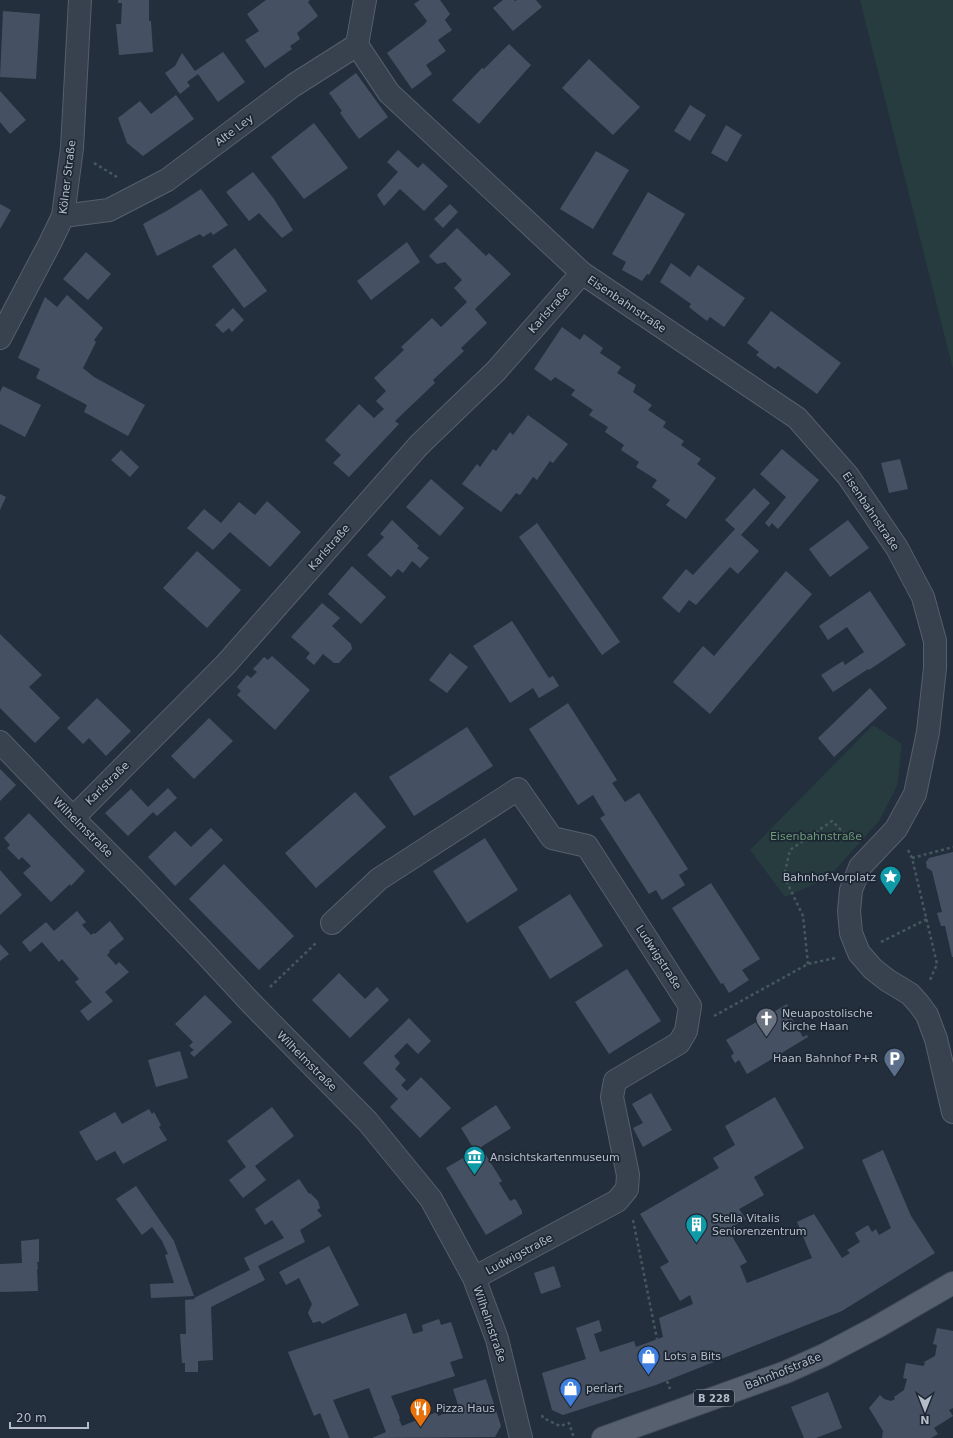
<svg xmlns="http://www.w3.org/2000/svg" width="953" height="1438" font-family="'DejaVu Sans',sans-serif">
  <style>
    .green { fill: #263c3f }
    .building { fill: #455162 }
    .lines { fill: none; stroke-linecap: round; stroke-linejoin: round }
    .street-casing { stroke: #565f6c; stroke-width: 24 }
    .primary-casing { stroke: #414a57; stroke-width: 24 }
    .path { stroke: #44595c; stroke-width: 2.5; stroke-dasharray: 3 3; stroke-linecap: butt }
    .street { stroke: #38414e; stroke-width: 22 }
    .primary { stroke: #56606e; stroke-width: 22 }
    .labels { text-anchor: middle; stroke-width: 3.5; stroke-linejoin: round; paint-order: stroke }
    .shield { fill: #1d2633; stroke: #878f9c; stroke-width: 1 }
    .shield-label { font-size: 10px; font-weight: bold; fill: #b4bcc9 }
    .street-label { font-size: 11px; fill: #b4bcc9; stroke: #1d2633 }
    .park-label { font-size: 11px; fill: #6b9a76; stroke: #1d2633 }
    .poi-label { font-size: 11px; fill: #b4bcc9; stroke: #1d2633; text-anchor: start }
  </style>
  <rect width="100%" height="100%" fill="#242f3e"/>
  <!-- green -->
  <path class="green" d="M860,0H953V369L865,20Z
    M873,725L902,744L897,786L879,821L828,878L785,897L750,850Z"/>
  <!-- building -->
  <path class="building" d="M118,0H149V21H151L153,52L119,55L116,24H121L122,3H118Z
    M266,0H310L308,2L318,16L297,33L300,39L290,46L292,49L265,68L245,40L259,31L247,14Z
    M420,0H440L450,14L445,20L452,30L438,40L446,51L426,65L432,74L412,89L387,53L424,25L427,21L414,4Z
    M503,0H514L515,1L517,0H536L542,7L513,31L493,8Z
    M3,11L40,14L36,79L0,77Z
    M509,44L531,65L479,124L452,100L482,68L484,69Z
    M223,52L245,82L218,102L198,74L187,82L190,86L180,94L165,73L175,66L182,53L195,71Z
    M589,59L640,107L613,135L562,88Z
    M356,73L388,117L359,139L340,113L342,111L329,93Z
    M0,91L26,120L10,134L0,122Z
    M176,95L194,119L143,156L127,143L118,118L140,101L151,114Z
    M690,105L706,115L690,141L674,131Z
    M314,123L348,168L304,199L271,157Z
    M726,125L742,135L727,162L711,153Z
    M398,150L418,168L423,163L448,186L424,211L400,189L384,206L377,195L398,172L387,162Z
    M596,151L629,170L593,229L560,209Z
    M253,172L274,199L293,230L282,238L259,213L249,221L226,192Z
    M201,189L228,225L213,235L211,232L203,237L200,234L157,256L143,224L170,209Z
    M648,192L685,214L649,275L647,274L642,281L622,270L626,262L612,254Z
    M0,204L11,210L0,229Z
    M450,204L458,212L443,228L434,219Z
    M457,228L486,256L489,253L511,274L475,309L487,323L461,348L464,351L433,380L435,383L395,421L399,424L349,477L333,463L341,455L325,440L359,404L374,418L384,409L376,401L386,391L374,378L404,350L401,347L432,318L441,327L467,302L454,288L462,280L445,262L437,264L429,256Z
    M407,242L420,262L371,300L357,281Z
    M235,248L267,291L244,308L212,266Z
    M86,252L111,274L88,300L63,279Z
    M671,263L690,277L698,265L745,298L724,327L710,317L707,321L699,315L689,307L691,304L660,282Z
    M67,295L103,328L94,340L96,342L83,368L94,377L145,405L128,436L84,412L87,405L36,378L40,369L18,358L45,297L57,307Z
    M233,308L244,320L232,332L229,328L223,333L215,325Z
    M771,311L841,363L817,394L778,366L775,369L756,355L759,352L747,343Z
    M562,327L580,340L584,334L603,348L600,353L621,367L617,373L636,385L633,392L652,405L648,410L666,422L663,427L684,441L681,445L701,459L697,464L716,478L686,519L666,505L670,500L652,487L657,480L636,467L639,462L621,450L624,445L605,432L608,427L589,415L593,410L571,395L575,390L555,377L551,381L534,369Z
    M3,386L41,405L25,437L0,424V392Z
    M528,415L568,444L553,463L550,461L537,480L533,477L520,495L516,493L501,512L462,484L477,464L480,467L493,449L496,451L510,432L513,435Z
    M782,449L819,480L778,529L772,523L769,527L765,523L786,497L760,474Z
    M121,450L139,467L130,477L111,460Z
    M900,459L908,489L889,493L881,463Z
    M431,479L464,508L440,536L406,507Z
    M754,488L770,503L741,535L759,551L738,574L730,567L696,605L689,600L679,613L662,598L686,569L693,575L735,529L725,520Z
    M0,494L6,497L0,510Z
    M267,501L301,532L270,567L230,532L213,550L187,528L204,509L221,523L239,502L255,515Z
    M392,520L419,546L417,548L429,558L420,568L412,561L403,573L398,569L391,577L367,555L384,537L380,534Z
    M848,520L869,548L830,577L809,549Z
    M537,523L620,642L602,655L519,537Z
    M197,551L241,590L207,628L163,588Z
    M352,566L386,597L361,624L328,594Z
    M786,571L812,594L710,714L673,682L703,646L714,656Z
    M870,591L906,645L869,670L868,669L833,692L821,675L843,661L845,665L864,652L847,627L828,640L819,626Z
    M322,603L340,618L332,626L351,644L352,649L339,663H334L323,654L314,665L306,658L310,653L291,637Z
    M512,621L549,678L553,676L559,686L539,698L533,688L510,703L473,646Z
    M0,634L42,675L29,687L60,718L35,743L0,708Z
    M450,653L468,667L447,693L429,680Z
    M272,656L310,690L275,730L237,695L241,691L237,687L247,675L251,678L257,672L253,669L264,657L268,660Z
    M870,688L887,708L834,757L818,738Z
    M97,698L131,731L106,756L89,738L83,744L67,728Z
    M568,703L617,780L612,783L625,802L639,793L688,869L679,875L685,885L662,900L656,890L649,894L600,818L605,815L593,795L578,805L529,729Z
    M209,718L233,741L194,779L171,756Z
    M467,727L493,766L414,816L389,777Z
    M0,769L16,785L0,801Z
    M168,788L177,798L157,816L153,812L128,836L105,813L131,789L148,807Z
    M355,792L386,827L316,888L285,853Z
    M29,813L85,871L71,886L70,884L51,902L23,873L31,866L22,857L19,860L7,848L10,845L4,838Z
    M211,828L223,840L175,886L148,857L175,831L191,847Z
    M485,838L518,890L467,923L433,871Z
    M953,852V957H952L945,926H941L937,913L942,912L932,871L927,868L926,862L929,858Z
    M224,864L294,936L259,970L189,899Z
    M0,870L22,895L0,915Z
    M711,883L760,959L742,970L749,980L729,993L723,983L721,984L672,908Z
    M570,894L603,946L550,979L518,927Z
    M77,911L86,922L82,925L91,935L94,933L95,934L110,921L124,939L109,951L110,952L107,955L116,965L119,962L129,972L105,992L113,1001L88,1021L80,1011L92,1002L75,982L79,979L62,959L59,962L42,942L30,952L22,942L46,922L54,931Z
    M0,944L9,954L0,961Z
    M627,969L661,1021L609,1054L575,1002Z
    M339,973L365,999L377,987L389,1000L350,1038L312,1000Z
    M205,995L232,1022L194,1057L190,1053L194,1050L189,1046L193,1042L175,1024Z
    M787,1004L788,1006L785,1007L803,1037L807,1035L808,1037L747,1074L739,1060L735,1063L731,1056L734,1053L726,1040Z
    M409,1018L431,1041L418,1054L407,1043L394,1056L400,1063L395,1069L406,1080L401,1085L407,1091L421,1077L451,1108L420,1138L390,1107L398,1099L363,1063Z
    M180,1051L188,1078L156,1087L148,1060Z
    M651,1093L672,1130L643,1147L633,1128L643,1123L632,1104Z
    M775,1097L804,1148L754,1177L764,1195L739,1209L746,1219L728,1229L747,1262L740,1266L747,1283L812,1258L797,1222L814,1214L842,1258L850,1253L847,1250L860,1242L855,1233L868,1225L872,1232L876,1229L879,1235L891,1228L862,1160L883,1150L911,1216L935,1253L842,1311L656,1385L563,1415L552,1410L542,1373L586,1359L576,1328L599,1320L602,1331L594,1334L600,1352L634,1341L636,1347L663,1337L659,1318L693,1304L690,1295L680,1301L660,1267L669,1262L640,1214L719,1168L713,1158L735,1145L725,1126Z
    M496,1105L511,1128L481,1147L502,1181L499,1183L510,1201L514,1199L516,1200L522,1211V1214L486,1235L446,1168L475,1151L461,1128Z
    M272,1107L294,1136L255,1166L266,1180L243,1198L229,1180L246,1167L227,1141Z
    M149,1109L152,1114L154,1112L161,1125L159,1127L167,1140L123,1164L115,1151L96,1161L79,1132L115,1112L122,1124Z
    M299,1179L309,1194L310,1193L318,1201L320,1208L317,1210L322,1216L300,1230L305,1242L258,1266L265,1280L211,1307L213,1360L198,1361V1372H185V1363H182L180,1334H186L185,1300L195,1299L194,1298L250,1270L244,1258L284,1238L272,1220L265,1225L255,1209Z
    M136,1186L174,1241L194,1296L151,1298L150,1284L174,1283L165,1255L168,1254L162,1241L152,1227L142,1235L116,1199Z
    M39,1239V1262H37L38,1269H37L38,1291L0,1292V1264L22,1263L21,1241Z
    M329,1246L359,1305L322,1324L320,1321L313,1323L308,1313L312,1304L299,1278L286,1285L279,1272Z
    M554,1266L561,1287L541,1294L534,1273Z
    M406,1313L413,1334L423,1331L422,1325L439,1319L441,1325L451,1322L463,1358L450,1362L455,1376L391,1396L400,1418L399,1419L402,1426L437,1412L438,1416L459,1408L453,1389L486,1379L501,1426L495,1437L372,1438L386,1432L369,1388L333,1400L349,1438H330L320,1413L314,1416L288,1352Z
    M937,1328L953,1331V1408L949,1410L953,1416L934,1428L938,1434L931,1438H882L883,1431L869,1408L880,1395L884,1399L891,1401L895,1399L894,1397L904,1390L907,1379L903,1378L906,1363L923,1366L925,1364L924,1362L935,1356L937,1345L933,1344Z
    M828,1392L842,1428L816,1438H804L791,1407Z"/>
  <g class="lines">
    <defs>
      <path id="street" d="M357,45L389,93L582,273L797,418L848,476L897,548L923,597L935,641V668L928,732L915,794L896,829L860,867L851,890L849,911L851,933L859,953L873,969L887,980L910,994L919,1004L927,1015L936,1039L953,1112
        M63,216L109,210L167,180L294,85L357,45L365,0
        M0,338L50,243L63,216L72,148L80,0
        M0,742L73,818L134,879L200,948L252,1004L368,1122L431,1199L474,1278L497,1339L521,1438
        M73,818L226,664L419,445L496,371L582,273
        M332,923L379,879L518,789L552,838L587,846L690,1006L686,1031L679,1043L615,1081L612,1097L628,1175L627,1189L617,1201L474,1278"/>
      <path id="primary" d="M603,1438L786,1372L824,1355L877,1327L953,1283"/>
    </defs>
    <!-- street casing -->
    <use href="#street" class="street-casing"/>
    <!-- primary casing -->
    <use href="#primary" class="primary-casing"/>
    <!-- path -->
    <path class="path" d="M94,163L117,177
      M908,850L912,858L937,964L930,980
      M912,858L953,847
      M881,942L927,919
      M808,964L803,916L784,876L790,850L832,821L851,840
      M270,987L317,942
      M714,1016L808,964L835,958
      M633,1220L657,1339
      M667,1381L670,1389
      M542,1415L543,1418L560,1426L569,1423L574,1438"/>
    <!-- street -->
    <use href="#street" class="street"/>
    <!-- primary -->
    <use href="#primary" class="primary"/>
  </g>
  <!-- icons -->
  <defs>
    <symbol id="sight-pin" viewBox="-11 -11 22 30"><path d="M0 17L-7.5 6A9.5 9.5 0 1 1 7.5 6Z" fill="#0f9aa8" stroke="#1d2633"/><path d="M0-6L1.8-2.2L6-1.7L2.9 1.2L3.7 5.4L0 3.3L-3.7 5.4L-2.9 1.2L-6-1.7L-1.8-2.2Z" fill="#fff"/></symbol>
    <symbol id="church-pin" viewBox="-11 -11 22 30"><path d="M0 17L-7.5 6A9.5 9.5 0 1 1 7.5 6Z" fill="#6b7280" stroke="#1d2633"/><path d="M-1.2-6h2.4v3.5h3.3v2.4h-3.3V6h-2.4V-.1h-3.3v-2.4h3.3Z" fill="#fff"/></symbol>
    <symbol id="parking-pin" viewBox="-11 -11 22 30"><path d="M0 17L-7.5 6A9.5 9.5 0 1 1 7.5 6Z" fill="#5c6f8a" stroke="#1d2633"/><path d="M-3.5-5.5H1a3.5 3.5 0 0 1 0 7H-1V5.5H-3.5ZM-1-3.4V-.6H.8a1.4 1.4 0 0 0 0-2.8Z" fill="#fff"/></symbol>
    <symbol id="museum-pin" viewBox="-11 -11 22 30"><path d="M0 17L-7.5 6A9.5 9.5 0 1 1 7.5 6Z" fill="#0f9aa8" stroke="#1d2633"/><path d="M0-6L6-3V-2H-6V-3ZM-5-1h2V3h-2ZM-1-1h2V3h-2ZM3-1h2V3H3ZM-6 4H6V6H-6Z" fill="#fff"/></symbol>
    <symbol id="building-pin" viewBox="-11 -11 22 30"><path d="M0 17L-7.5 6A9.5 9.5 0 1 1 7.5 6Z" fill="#0f9aa8" stroke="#1d2633"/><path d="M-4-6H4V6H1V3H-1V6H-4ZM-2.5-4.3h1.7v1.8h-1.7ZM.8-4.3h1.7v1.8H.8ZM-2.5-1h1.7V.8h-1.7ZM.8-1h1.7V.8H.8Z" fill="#fff"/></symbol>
    <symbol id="shop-pin" viewBox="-11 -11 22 30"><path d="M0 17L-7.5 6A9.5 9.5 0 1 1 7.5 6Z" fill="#3f7fe0" stroke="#1d2633"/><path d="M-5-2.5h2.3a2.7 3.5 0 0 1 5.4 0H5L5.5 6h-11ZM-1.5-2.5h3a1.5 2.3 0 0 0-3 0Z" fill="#fff"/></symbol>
    <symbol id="restaurant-pin" viewBox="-11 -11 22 30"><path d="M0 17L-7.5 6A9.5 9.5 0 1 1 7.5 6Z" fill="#e8710a" stroke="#1d2633"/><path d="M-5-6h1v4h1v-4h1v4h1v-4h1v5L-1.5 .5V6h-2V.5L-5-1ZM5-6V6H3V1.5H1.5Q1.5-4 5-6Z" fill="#fff"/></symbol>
  </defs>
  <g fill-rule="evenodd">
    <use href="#sight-pin" x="878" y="864" width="25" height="34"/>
    <use href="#church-pin" x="754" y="1006" width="25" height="34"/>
    <use href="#parking-pin" x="882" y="1046" width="25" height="34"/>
    <use href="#museum-pin" x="462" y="1144" width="25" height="34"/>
    <use href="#building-pin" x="684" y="1212" width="25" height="34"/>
    <use href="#shop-pin" x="636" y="1344" width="25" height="34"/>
    <use href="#shop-pin" x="558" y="1376" width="25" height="34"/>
    <use href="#restaurant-pin" x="408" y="1396" width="25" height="34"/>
  </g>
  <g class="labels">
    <!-- shield labels -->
    <rect class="shield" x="694" y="1390" width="40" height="16" rx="3"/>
    <g class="shield-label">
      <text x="714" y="1402">B 228</text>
    </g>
    <!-- street labels -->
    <g class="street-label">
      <text transform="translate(234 130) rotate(-37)" y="4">Alte Ley</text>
      <text transform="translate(67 177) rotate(-83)" y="4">Kölner Straße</text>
      <text transform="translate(627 304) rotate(34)" y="4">Eisenbahnstraße</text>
      <text transform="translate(549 310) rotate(-49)" y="4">Karlstraße</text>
      <text transform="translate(871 511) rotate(56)" y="4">Eisenbahnstraße</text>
      <text transform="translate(329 547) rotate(-49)" y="4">Karlstraße</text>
      <text transform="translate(107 783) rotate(-45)" y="4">Karlstraße</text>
      <text transform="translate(83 827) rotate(45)" y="4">Wilhelmstraße</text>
      <text transform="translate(659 957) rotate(57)" y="4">Ludwigstraße</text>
      <text transform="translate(307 1061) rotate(45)" y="4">Wilhelmstraße</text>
      <text transform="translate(519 1254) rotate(-28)" y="4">Ludwigstraße</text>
      <text transform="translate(490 1324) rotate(71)" y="4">Wilhelmstraße</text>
      <text transform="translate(783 1371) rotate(-22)" y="4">Bahnhofstraße</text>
    </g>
    <!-- park labels -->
    <g class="park-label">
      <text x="816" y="840">Eisenbahnstraße</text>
    </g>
    <!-- poi labels -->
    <g class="poi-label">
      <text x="876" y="881" text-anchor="end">Bahnhof-Vorplatz</text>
      <text x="782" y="1017">Neuapostolische<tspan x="782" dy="13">Kirche Haan</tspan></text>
      <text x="878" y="1062" text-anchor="end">Haan Bahnhof P+R</text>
      <text x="490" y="1161">Ansichtskartenmuseum</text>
      <text x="712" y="1222">Stella Vitalis<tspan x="712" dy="13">Seniorenzentrum</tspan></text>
      <text x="664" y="1360">Lots a Bits</text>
      <text x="586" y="1392">perlart</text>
      <text x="436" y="1412">Pizza Haus</text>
    </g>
  </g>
  <!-- north arrow -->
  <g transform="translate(925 1410) rotate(180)" stroke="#1d2633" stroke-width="3" paint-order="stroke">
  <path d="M0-3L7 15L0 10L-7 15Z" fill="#b4bcc9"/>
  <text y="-6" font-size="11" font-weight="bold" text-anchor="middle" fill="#b4bcc9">N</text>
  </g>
  <!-- scale -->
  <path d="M10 1422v6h78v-6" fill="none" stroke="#b4bcc9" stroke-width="2"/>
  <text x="16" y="1422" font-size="12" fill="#b4bcc9" stroke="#1d2633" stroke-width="3" paint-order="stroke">20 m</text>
</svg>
